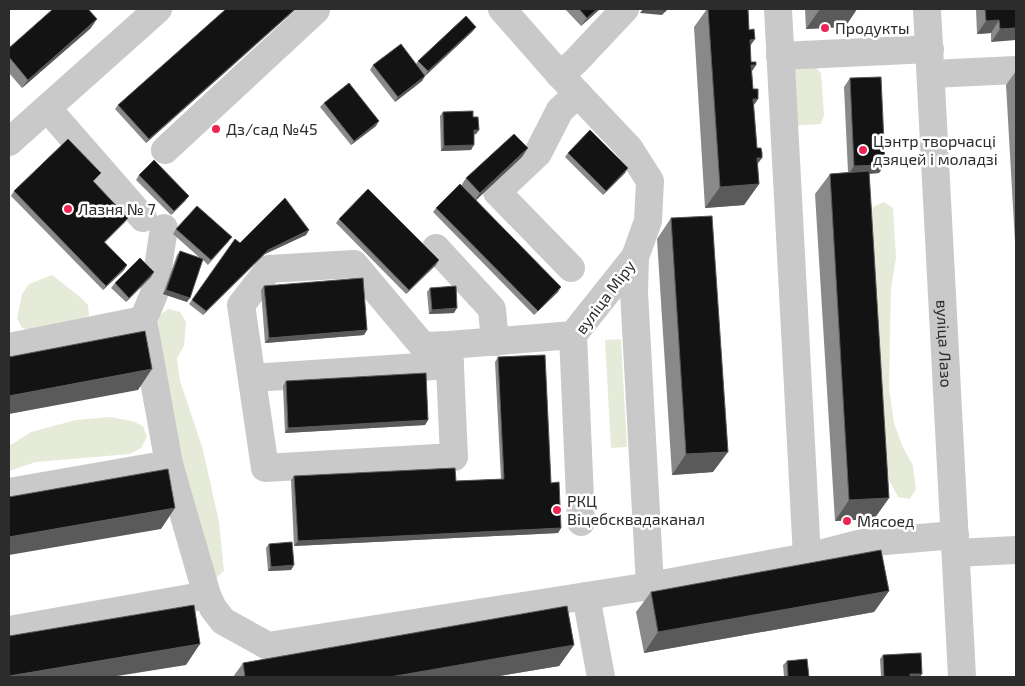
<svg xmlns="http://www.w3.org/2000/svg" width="1025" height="686" font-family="'Exo 2',sans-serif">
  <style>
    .green { fill: #e6ebd9 }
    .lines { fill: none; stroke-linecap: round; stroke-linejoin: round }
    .minor { stroke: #c9c9c9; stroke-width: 28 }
    .wall { fill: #898989 }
    .shaded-wall { fill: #5a5a5a }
    .building { fill: #131313; stroke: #5a5a5a }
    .poi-dot { fill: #ed2555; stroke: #fff; stroke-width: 2 }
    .labels { text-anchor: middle; stroke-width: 5; stroke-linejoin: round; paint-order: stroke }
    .poi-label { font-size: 16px; fill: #2c2c2c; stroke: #fff; text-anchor: start }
    .street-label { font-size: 16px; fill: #2c2c2c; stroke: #fff }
  </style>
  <rect width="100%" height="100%" fill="#fff"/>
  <!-- green -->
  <path class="green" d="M813,64L821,73L824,115L821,124L791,126L794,66Z
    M884,202L893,208L896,258L891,289L889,388L894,423L902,445L913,466L916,489L910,499L898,497L888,478L876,434L865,240L873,207Z
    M52,275L80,297L88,305L89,316L33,331L22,328L17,318L22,294L29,284Z
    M168,309L180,312L186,322L184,346L177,358L180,381L203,450L219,522L224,571L215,579L206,573L160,361L158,316Z
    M621,339L627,447L611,448L605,340Z
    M110,417L132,421L143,426L147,437L141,448L130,454L36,462L9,471V446L31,432L76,420Z"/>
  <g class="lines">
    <!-- minor -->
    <g class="minor">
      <path d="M502,9L560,75L629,148L650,181L648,221L635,257L573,335L581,522"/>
      <path d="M778,9L807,557"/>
      <path id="s1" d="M927,9L962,677"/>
      <path d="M780,56L930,49"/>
      <path d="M931,74L1016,70"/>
      <path d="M560,75L575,62L625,9"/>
      <path d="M47,108L143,218"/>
      <path d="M9,142L158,9"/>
      <path d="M165,150L316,10L315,9"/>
      <path d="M164,228L154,294L143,320L169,464L207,595L213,608L223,621L268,646L650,586L807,557L862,543L955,535"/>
      <path d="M436,248L492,309L495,342"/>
      <path d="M635,257L634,292L650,586"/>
      <path d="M571,268L497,192L538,153L560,110L578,94"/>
      <path d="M449,345L423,346L354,264L269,269L241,305L265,468L454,457L449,345L573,335"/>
      <path d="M9,347L143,320"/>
      <path d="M252,378L450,365"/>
      <path d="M9,492L169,464"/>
      <path d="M956,553L1016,550"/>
      <path d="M586,596L601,677"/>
      <path d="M9,630L207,595"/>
    </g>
  </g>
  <!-- wall -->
  <path class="wall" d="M296,9L146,143L115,109L118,105Z
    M565,9H600L581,26Z
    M707,9H748L749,30L755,39L750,46L751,62L756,65L752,71L753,89L758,99L754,105L759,184L744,205L705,208L694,27Z
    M805,9H857L845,27L806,29Z
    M976,9H1016L991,42V33L977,34Z
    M91,28L22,88L9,73V48Z
    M473,31L425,76L422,81L395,102L370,70L373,65L416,64L418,61Z
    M1016,71V259L1006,85Z
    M850,78L879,173L869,174L889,498L874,519L835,521L815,194L830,174L848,172L844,87Z
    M324,103L376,126L351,145L320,107Z
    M443,112L473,117L479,130L476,134H474L471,150L441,151L440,116Z
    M568,153L625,173L603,195L565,157Z
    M522,157L476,200L558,292L534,315L433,212L436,208L461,186L466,178Z
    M101,173L93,182L128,218L125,222L105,242L127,265L124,270L103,290L11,196L14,191Z
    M139,175L186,200L171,215L136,180Z
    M671,218L713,472L672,475L657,239Z
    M339,219L436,265L406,294L336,223Z
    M176,229L229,241L208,265L203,260L187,302L163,294L177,255L180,251L200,258L173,234Z
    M309,230L306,235L265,254L203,315L189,304L235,239L240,243Z
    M151,277L126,302L111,288L115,283Z
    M264,286L367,330L364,335L265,343L261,290Z
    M430,288L454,313L429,314L427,292Z
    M498,357L551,483L561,528L558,533L294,546L291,480L294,476L456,481L501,479L495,362Z
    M286,381L428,420L425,425L285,433L283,386Z
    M269,544L294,565L291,570L268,571L266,548Z
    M889,591L874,612L644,653L636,612L651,592Z
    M574,645L559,666L493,677H233L243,663Z
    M883,655L920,677H881L880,659Z
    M787,661L809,677H784L783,665Z"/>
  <!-- shaded-wall -->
  <path class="shaded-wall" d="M295,9H296L146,143L149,139Z
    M597,9H600L581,26L587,18Z
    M643,9L666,11L662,15L640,13Z
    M820,9H857L845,27L806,29Z
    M97,19L91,28L22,88L28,80Z
    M999,20L991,33L977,34L986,21Z
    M476,27L473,31L425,76L428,71Z
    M1016,28V40L991,42L1000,29Z
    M755,39L740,60L750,40Z
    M751,65H756L742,86Z
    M425,76L422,81L395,102L398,97Z
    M753,99H758L744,119Z
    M379,121L376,126L351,145L354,141Z
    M474,130H479L476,134L471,135Z
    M474,145L471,150L441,151L444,146Z
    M528,148L522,157L474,202L480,193Z
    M757,158H762L747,178Z
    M885,165L879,173L848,175L854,166Z
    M628,168L625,173L603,195L606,191Z
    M759,184L744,205L705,208L720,187Z
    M189,196L186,200L171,215L174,211Z
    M128,218L125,222L101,246L104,242Z
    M309,230L306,235L265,254L203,315L206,311L268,250Z
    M439,260L436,265L406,294L409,290Z
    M127,265L124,270L103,290L106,286Z
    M154,272L151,277L126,302L129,298Z
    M561,287L558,292L534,315L538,311Z
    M166,290L190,298L187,302L163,294Z
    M457,308L454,313L429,314L432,310Z
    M367,330L364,335L265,343L269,338Z
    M152,369L138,390L9,414V396Z
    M428,420L425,425L285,433L288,428Z
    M728,452L713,472L672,475L686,454Z
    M889,498L874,519L835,521L849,500Z
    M175,508L161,529L9,555V537Z
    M561,528L558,533L294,546L298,541Z
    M294,565L291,570L268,571L271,567Z
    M889,591L874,612L644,653L658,632Z
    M200,644L186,665L111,677H9V676Z
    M574,645L559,666L493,677H390Z
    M910,674H922L920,677H908Z"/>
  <!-- building -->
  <path class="building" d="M53,9H88L97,19L28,80L9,57V48Z
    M226,9H295L149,139L118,105Z
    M579,9H597L587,18Z
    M643,9H666V11Z
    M708,9H748L749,30L754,29L755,39L750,40L751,62H756V65H751L753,89H758V99H753L757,148H761L762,153V158H757L759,184L720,187Z
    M985,9H1016V28L1000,29L999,20L986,21Z
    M466,16L476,27L428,71L418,61Z
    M401,44L425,76L398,97L373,65Z
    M881,77L885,165L854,166L850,78Z
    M349,83L379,121L354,141L324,103Z
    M473,111V117H478L479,130H474V145L444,146L443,112Z
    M590,130L628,168L606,191L568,153Z
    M514,134L528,148L480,193L466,178Z
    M68,139L101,173L93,181L128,218L104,242L127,265L106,286L14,191Z
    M154,160L189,196L174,211L139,175Z
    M869,171L889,498L849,500L830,174Z
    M460,184L561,287L538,311L436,208Z
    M368,189L439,260L409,290L339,219Z
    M285,198L309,230L268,250L206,311L192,300L235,239L240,243Z
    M197,206L232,237L211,260L176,229Z
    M712,216L728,452L686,454L671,218Z
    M180,251L203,259L190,298L166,290Z
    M140,258L154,272L129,298L115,283Z
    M363,278L367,330L269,338L264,286Z
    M456,286L457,308L432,310L430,288Z
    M145,331L152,369L9,396V357Z
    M545,355L551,483L559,482L561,528L298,541L294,476L455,468L456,481L504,479L498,357Z
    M426,373L428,420L288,428L286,381Z
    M168,469L175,508L9,537V497Z
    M292,542L294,565L271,567L269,544Z
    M881,550L889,591L658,632L651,592Z
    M194,605L200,644L9,676V636Z
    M567,606L574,645L390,677H245L243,663Z
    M921,653L922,674H910V677H884L883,655Z
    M807,659L809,677H788L787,661Z"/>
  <!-- markers -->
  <g class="poi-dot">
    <circle cx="825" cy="28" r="5"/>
    <circle cx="216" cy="129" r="5"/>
    <circle cx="863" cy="150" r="5"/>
    <circle cx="68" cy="209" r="5"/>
    <circle cx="557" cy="510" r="5"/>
    <circle cx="847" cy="521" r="5"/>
  </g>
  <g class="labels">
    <!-- poi labels -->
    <g class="poi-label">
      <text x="835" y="34">Продукты</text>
      <text x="226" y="135">Дз/сад №45</text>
      <text x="873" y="147">Цэнтр творчасці<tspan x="873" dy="18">дзяцей і моладзі</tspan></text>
      <text x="78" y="215">Лазня № 7</text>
      <text x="567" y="507">РКЦ<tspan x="567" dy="18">Віцебсквадаканал</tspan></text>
      <text x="857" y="527">Мясоед</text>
    </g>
    <!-- street labels -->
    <g class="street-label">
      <text transform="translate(605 297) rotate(-53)" y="6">вуліца Міру</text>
      <text dy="6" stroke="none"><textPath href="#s1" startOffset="335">вуліца Лазо</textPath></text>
    </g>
  </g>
  <!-- border -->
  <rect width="1025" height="686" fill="none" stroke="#2c2c2c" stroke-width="20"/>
</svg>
